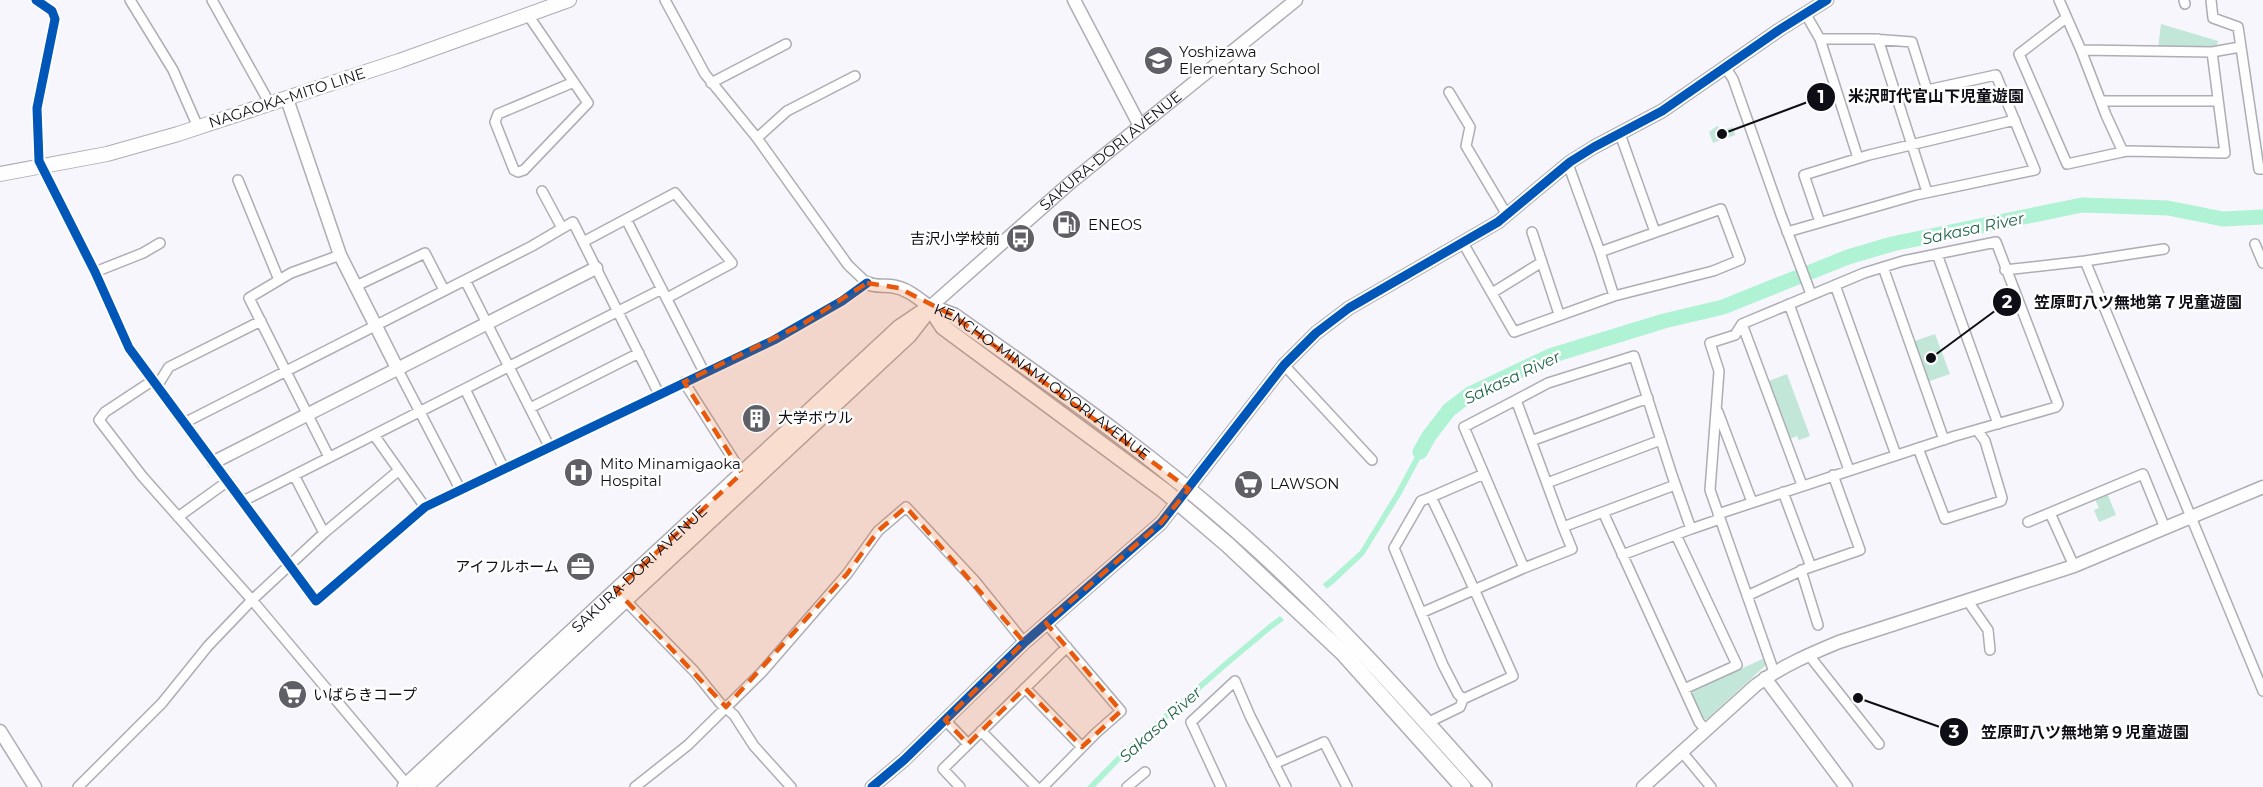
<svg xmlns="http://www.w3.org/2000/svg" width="2263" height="787" font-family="Montserrat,'Noto Sans JP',sans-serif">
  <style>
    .green { fill: #c2e6d7 }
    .water { fill: #aff2d4 }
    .pier { fill: #f6f6fc }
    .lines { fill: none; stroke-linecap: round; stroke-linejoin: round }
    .river { stroke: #aff2d4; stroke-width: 15 }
    .minor-casing { stroke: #adadb4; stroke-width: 12 }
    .tertiary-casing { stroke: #adadb4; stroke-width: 15 }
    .secondary-casing { stroke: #adadb4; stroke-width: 16 }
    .primary-casing { stroke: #adadb4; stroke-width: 18 }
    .minor { stroke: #fefeff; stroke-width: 9 }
    .tertiary { stroke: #fefeff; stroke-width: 12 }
    .secondary { stroke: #fefeff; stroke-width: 14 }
    .primary { stroke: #fefeff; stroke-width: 15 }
    .cycleway-casing { stroke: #fff; stroke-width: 13 }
    .cycleway { stroke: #0057b8; stroke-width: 9 }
    .marked { fill: #e8590c; fill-opacity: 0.2; stroke: #e8590c; stroke-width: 4.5; stroke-dasharray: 12 8; stroke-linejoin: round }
    .labels { text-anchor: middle; stroke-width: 5; stroke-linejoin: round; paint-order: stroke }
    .poi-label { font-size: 15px; fill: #0e0e17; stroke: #fff; text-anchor: start }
    .street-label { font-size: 15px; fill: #0e0e17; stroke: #fff }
    .water-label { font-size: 16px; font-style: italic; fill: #206649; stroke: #fff }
    .leader { fill: none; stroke: #0e0e17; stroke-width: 2 }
    .callout-dot { fill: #0e0e17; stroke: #fff; stroke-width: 2 }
    .mark-label { font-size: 18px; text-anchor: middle; font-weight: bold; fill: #fff }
    .callout-label { font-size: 16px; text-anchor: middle; font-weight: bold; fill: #0e0e17; stroke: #fff; stroke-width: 5; stroke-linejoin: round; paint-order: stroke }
  </style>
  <rect width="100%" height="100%" fill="#f6f6fc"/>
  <!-- green -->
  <path class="green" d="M2161,24L2218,41L2216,48L2158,49Z
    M1717,126L1723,130L1733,127L1735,135L1713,143L1709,132Z
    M1935,334L1950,374L1927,382L1912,342Z
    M1787,374L1810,436L1799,440L1797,436L1787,440L1766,382Z
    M2107,493L2116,515L2099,522L2094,510L2099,508L2095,499Z
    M1767,657L1768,663L1707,719H1702L1690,694L1692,691Z"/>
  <!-- water -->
  <path class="water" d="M1427,434L1432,437L1401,495L1364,555L1332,585L1272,629L1229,665L1126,755L1095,787H1087L1122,751L1225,661L1268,625L1328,580L1360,551L1396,492Z"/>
  <!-- pier -->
  <path class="pier" d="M1320,582L1329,590L1286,622L1278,614Z"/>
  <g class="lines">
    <!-- river -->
    <path class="river" d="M1420,452L1429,436L1449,410L1470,394L1550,356L1664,321L1723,307L1848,257L1892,244L2082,205L2168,208L2223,219L2263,217"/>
    <defs>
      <path id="minor" d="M36,0L52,11L55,19L37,108L39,161L42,167L95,272L129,348L316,601L425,507L774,340L842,301L867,283L848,265L757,138L705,74L665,0
        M130,0L173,70L198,127
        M212,0L270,104
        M2059,0L2081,50L2212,52L2225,153L2127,151L2067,164L2019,54L2066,18
        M2184,0L2185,4
        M2211,0L2213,18L2238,27L2259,169H2263
        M528,15L588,103L524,170L518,172L514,170L495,122L498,114L574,82
        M1820,39L1858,158
        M1878,39L1927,192
        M2081,50L2106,115L2123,152
        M2212,52L2240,47
        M1725,67L1733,79L1781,215L1811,294
        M711,83L786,44
        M1449,92L1470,127L1466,146L1507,215
        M2101,101H2217
        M1620,134L1655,232
        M757,138L787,111L855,76
        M1568,164L1600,252
        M238,180L279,280
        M542,191L562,228
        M626,219L704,372
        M1820,222L1804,175L1869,155L2015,120
        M1532,232L1559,314
        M1787,232L1916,195L2035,170L1996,75L1927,90L1912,42L1873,39H1820L1805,13
        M583,242L675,193L732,263L667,298
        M1463,243L1514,332L1614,296L1713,271L1740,260L1721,209L1600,252L1614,296
        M2255,244L2263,263
        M1937,254L1998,424
        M2085,261L2263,691
        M1883,267L1944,440
        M2005,270L2085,261L2164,249
        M95,272L143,253L160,243
        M465,280L550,448
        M1835,285L1896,455
        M356,286L425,253L444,290
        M1492,293L1542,262
        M1789,304L1849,470
        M1742,324L1802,485
        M1284,365L1372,460
        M397,368L460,489
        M152,381L105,412L99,420L142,476L252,600L409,787
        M684,382L742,473
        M157,386L169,367L261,321
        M465,389L504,469
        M530,408L639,353
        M1718,412L1752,502
        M184,423L532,246L573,222L659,394
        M374,435L425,507
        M1531,441L1648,398
        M1918,448L1945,519L2001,501L2002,498L1985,441L1977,430
        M329,457L249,298L291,273L340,255
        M1484,474L1464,427L1516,400
        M294,475L324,533
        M1547,483L1661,440
        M1783,492L1811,567
        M1431,497L1421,501L1394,548L1443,665L1458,694L1463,699
        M243,501L662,289
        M1603,512L1675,485
        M2050,513L2074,566
        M1718,514L1955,436L2056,407L2058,404L1996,242L1903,261L1864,273L1742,324L1735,335L1710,343L1719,371L1710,490L1774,672
        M178,517L228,481
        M2028,522L2143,474L2165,528
        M1676,535L1737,665L1684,689
        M1622,555L1691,529
        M1524,568L1572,549L1563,527
        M1801,570L1818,625
        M1747,596L1805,569L1860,550L1833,475
        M623,598L694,671L720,703L734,715L754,746L791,787
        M1967,600L1988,630L1990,650
        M1421,613L1524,568L1484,474L1431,497C1460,556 1486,616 1513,676L1463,699L1460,707L1427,723
        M1808,654L1879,744
        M1025,688L1082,747
        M945,720L968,744
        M1706,730L1699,722L1603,512L1563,527L1516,400L1548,383L1634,356L1672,475L1691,529L1720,519
        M981,731L1036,787
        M1682,752L1711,787
        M1274,764L1324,742L1347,787
        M78,787L162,703L208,646L252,600L324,533L398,471
        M635,787L688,745L762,672L847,574L878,531L906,507L975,581L1024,642
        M960,787L943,769L1067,647
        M1043,787L1096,733L1121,711L1046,623
        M1127,787L1145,772
        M1221,787L1191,722L1235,681L1250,716L1286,787"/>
      <g id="tertiary">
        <path d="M1074,0L1140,126"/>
        <path d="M287,99L340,255L397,368"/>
        <path id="s1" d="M867,283C875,287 883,285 891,286C907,288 918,298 930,307L1070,183L1296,0"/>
        <path d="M214,462L596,268"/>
        <path d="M1765,678L1846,787"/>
        <path d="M0,731L35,787"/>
        <path d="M872,787L904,760L1025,642L1161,523L1284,365L1316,333L1349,308L1498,222L1570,162L1594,147L1662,111L1779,30L1827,0"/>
        <path d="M1643,787L1756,685C1782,666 1810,654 1839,642L2074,566L2263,487"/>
      </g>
      <path id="secondary" d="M0,174L107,154L178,134L399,61L569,0"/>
      <g id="primary">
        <path id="s2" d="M930,307L954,316C1062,392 1169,467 1266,557C1344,629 1414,708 1484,787"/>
        <path d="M930,307L943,327L1166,492L1228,545L1343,653L1463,787"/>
        <path id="s3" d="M405,787L899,328L930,307"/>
        <path d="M424,787L909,335L923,317"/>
      </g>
    </defs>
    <!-- minor casing -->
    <use href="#minor" class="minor-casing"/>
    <!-- tertiary casing -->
    <use href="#tertiary" class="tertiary-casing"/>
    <!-- secondary casing -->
    <use href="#secondary" class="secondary-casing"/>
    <!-- primary casing -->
    <use href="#primary" class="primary-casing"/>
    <!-- minor -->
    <use href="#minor" class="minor"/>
    <!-- tertiary -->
    <use href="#tertiary" class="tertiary"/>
    <!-- secondary -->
    <use href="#secondary" class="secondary"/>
    <!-- primary -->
    <use href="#primary" class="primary"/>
    <defs>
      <path id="cycleway" d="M36,0L52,11L55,19L37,108L39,161L42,167L95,272L129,348L316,601L425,507L774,340L842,301L867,283
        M872,787L904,760L1025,642L1161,523L1284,365L1316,333L1349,308L1498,222L1570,162L1594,147L1662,111L1779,30L1827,0"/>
    </defs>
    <!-- cycleway casing -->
    <use href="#cycleway" class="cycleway-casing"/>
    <!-- cycleway -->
    <use href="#cycleway" class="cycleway"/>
  </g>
  <!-- marked area -->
  <path class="marked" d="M867,283L899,288L954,316L1189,489L1161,523L1046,623L1121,711L1082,747L1025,688L968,744L945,720L1024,642L906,507L878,531L847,574L726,707L616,590L742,473L684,382L801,325Z"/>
  <!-- icons -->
  <defs>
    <symbol id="school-disc" viewBox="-11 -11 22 22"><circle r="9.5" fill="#5f5f67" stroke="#fff"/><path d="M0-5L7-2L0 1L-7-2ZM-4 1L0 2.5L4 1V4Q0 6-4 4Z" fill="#fff"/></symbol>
    <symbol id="fuel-disc" viewBox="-11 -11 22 22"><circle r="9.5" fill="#5f5f67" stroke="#fff"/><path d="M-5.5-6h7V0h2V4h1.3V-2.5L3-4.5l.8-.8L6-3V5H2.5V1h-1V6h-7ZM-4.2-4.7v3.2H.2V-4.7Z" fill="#fff"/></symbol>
    <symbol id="bus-disc" viewBox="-11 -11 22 22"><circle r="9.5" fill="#5f5f67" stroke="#fff"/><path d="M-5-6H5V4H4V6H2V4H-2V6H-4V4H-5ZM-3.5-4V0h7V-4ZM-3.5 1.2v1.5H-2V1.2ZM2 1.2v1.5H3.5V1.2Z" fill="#fff"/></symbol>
    <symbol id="building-disc" viewBox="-11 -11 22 22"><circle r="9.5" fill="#5f5f67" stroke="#fff"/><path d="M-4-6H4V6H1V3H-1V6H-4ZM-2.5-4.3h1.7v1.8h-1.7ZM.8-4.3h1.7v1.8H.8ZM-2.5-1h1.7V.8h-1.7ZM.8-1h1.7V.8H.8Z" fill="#fff"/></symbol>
    <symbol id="hospital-disc" viewBox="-11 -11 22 22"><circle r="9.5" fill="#5f5f67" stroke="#fff"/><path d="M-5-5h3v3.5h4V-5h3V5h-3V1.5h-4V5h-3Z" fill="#fff"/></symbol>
    <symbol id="supermarket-disc" viewBox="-11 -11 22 22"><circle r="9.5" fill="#5f5f67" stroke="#fff"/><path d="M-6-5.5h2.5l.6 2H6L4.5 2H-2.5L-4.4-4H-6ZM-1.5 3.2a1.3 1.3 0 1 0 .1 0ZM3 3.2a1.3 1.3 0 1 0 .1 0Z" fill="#fff"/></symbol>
    <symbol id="office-disc" viewBox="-11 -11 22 22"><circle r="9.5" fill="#5f5f67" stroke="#fff"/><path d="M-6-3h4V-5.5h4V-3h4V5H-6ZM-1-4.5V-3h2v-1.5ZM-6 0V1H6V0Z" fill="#fff"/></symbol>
  </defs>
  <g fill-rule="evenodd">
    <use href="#school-disc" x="1142" y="44" width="33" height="33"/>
    <use href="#fuel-disc" x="1050" y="208" width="33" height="33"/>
    <use href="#bus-disc" x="1004" y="222" width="33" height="33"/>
    <use href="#building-disc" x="740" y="402" width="33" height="33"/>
    <use href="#hospital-disc" x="562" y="456" width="33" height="33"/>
    <use href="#supermarket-disc" x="1232" y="468" width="33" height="33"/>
    <use href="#office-disc" x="564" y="550" width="33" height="33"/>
    <use href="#supermarket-disc" x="276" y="678" width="33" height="33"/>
  </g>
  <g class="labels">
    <!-- poi labels -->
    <g class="poi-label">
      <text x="1179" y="57">Yoshizawa<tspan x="1179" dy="17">Elementary School</tspan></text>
      <text x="1088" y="230">ENEOS</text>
      <text x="1000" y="244" text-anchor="end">吉沢小学校前</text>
      <text x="778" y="423">大学ボウル</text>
      <text x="600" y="469">Mito Minamigaoka<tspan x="600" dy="17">Hospital</tspan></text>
      <text x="1270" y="489">LAWSON</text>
      <text x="559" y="572" text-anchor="end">アイフルホーム</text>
      <text x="313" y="700">いばらきコープ</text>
    </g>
    <!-- street labels -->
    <g class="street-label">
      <text transform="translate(287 98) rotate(-18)" y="5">NAGAOKA-MITO LINE</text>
      <text dy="5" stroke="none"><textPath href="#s1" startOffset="308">SAKURA-DORI AVENUE</textPath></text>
      <text dy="5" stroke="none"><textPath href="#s2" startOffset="135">KENCHO-MINAMI ODORI AVENUE</textPath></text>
      <text dy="5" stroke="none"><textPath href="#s3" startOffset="320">SAKURA-DORI AVENUE</textPath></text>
    </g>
    <!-- water labels -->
    <g class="water-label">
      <text transform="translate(1973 228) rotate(-12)" y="6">Sakasa River</text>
      <text transform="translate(1512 377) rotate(-25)" y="6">Sakasa River</text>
      <text transform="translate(1160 724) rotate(-42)" y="6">Sakasa River</text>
    </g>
  </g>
  <!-- callouts -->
  <path class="leader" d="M1722 134L1821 97M1931 358L2007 302M1858 698L1954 732"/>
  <g class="callout-dot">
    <circle cx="1722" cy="134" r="6"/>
    <circle cx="1931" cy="358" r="6"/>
    <circle cx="1858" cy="698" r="6"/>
    <circle cx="1821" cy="97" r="15"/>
    <circle cx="2007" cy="302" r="15"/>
    <circle cx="1954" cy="732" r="15"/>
  </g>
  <g class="mark-label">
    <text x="1821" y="103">1</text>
    <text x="2007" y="308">2</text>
    <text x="1954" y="738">3</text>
  </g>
  <g class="callout-label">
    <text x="1936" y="102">米沢町代官山下児童遊園</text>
    <text x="2138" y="308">笠原町八ツ無地第７児童遊園</text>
    <text x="2085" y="738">笠原町八ツ無地第９児童遊園</text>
  </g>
</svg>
